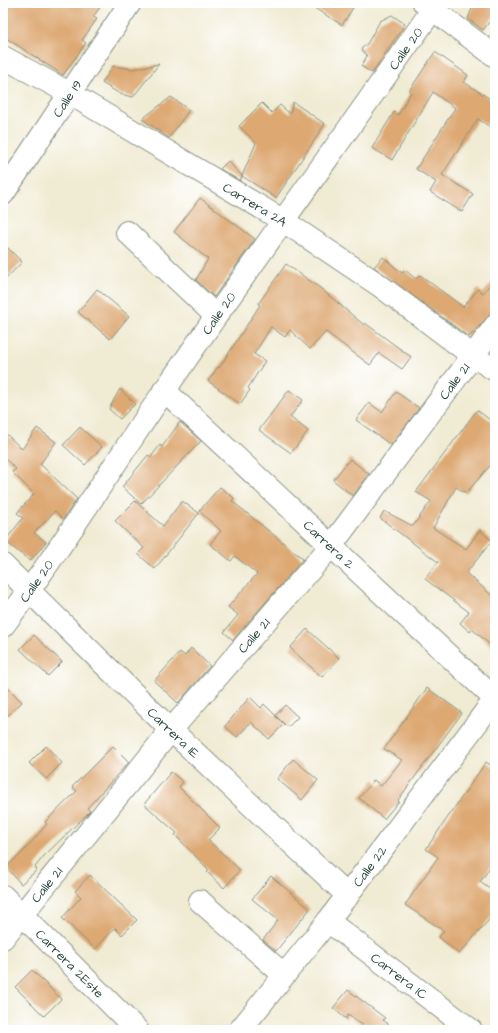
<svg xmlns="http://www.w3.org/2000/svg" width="498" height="1033" font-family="'Architects Daughter',sans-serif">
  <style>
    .building { fill: #dda872 }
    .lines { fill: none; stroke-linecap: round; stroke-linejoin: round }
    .minor-casing { stroke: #889484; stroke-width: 24 }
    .minor { stroke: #fff; stroke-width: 22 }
    .labels { text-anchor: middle; stroke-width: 3.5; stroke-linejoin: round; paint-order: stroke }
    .street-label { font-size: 13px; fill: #1f3d34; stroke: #fff }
  </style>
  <rect width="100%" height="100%" fill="#fff"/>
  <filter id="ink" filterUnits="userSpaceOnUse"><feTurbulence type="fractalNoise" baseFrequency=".025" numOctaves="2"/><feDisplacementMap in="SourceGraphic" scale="8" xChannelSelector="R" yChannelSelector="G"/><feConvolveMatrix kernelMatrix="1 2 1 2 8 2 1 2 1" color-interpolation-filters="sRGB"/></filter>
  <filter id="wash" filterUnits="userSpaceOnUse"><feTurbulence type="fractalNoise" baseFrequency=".012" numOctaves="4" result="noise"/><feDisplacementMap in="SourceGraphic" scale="16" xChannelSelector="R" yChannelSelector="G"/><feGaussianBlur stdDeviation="0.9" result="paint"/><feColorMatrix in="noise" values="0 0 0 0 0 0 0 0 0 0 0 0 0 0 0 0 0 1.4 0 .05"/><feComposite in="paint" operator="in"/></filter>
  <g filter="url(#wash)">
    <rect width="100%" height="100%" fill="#f0ebd3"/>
    <g id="blocks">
      <!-- building -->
      <path class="building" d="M11,3H103L93,17L97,19L82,40L86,43L63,75L3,36V4L9,6Z
        M306,3H356L342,25Z
        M474,3H495V15L483,30L468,19Z
        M392,15L405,24L372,73L361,66L367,56L361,49L367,44L380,21Z
        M435,52L468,75L464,82L495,102V130L478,119L442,175L473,194L462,212L430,192L436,182L416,169L455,108L433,92L392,160L372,148L394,112L398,115L411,92L409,91Z
        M159,64L133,97L120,94L102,83L113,66L133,69Z
        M171,97L189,110L169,138L142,119Z
        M293,102L325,124L276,198L242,176L256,143L239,126L262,103L272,113L280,105L290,114Z
        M228,161L242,176L240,181L220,169Z
        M200,198L255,239L214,297L196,280L208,259L174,232Z
        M3,243L22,262L3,282Z
        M383,257L402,273L405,270L416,279L420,275L463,307L478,289L483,293L495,279V310L469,337L374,267Z
        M286,264L320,288L364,325L365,323L411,357L402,369L379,353L370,365L326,332L310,349L290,330L285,337L271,327L254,354L265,361L248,388L250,390L240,404L208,381L218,367L219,368L260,305L258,304Z
        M97,289L129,316L110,339L78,312Z
        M120,389L135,404L120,419L109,409Z
        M289,390L303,400L290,417L308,431L291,453L259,430Z
        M396,392L419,408L391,445L356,420L369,403L382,412Z
        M477,410L495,424V460L466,493L456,487L433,528L466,549L480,530L492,541L466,573L495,598V649L472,629L470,632L460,623L469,612L425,579L438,562L380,518L384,511L413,526L431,501L416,492Z
        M180,422L201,441L141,504L122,487L148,455L151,457L160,445L162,447Z
        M80,427L102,447L85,465L63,445Z
        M37,428L56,442L40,464L77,499L63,519L55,511L34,533L46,542L30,561L5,541L23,518L17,513L34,494L12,472L16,469L3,457V431L22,449Z
        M350,459L369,474L353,496L333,480Z
        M220,487L234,498L232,501L303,559L233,640L224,632L238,615L228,607L257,574L235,556L231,561L210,544L221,531L199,511Z
        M135,501L163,526L182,501L199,513L155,569L138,554L144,548L115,521Z
        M307,629L339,658L322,677L290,648Z
        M34,635L62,662L48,676L20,649Z
        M191,648L210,666L178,703L154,681L180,652L185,656Z
        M3,683L22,702L3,720Z
        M427,688L462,713L398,800L399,801L384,819L359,798L374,780L381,786L402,760L384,749Z
        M250,697L261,708L264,704L284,724L269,739L251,722L237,737L225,726Z
        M285,705L298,717L288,727L275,716Z
        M46,746L62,763L46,779L29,763Z
        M113,746L129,762L87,808L90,811L88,813L44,856L35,867L37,870L21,884L6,867L22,853L47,824L45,822L77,791L72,787Z
        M293,759L318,780L302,800L277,779Z
        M486,762L495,768V860L480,882L495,893V913L459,954L439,937L444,931L405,905L438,857L426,849Z
        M171,772L183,782L179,787L220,828L208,840L240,870L224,888L207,872L209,870L175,835L177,833L144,804Z
        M90,875L137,920L122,935L115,928L95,949L62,918L81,897L75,891Z
        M271,876L310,909L276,951L263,940L278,920L252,899Z
        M32,970L61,999L44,1016L15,987Z
        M348,990L385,1018L383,1020L395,1030H370L348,1015L346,1019L333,1008Z"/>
    </g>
  </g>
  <g filter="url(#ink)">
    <use href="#blocks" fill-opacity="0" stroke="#889484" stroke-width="1"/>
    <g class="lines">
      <defs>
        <g id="minor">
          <path d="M424,3L495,56"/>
          <path id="s1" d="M3,57L69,93L282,220L379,285L473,356L495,370"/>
          <path id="s2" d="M3,194L130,3"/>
          <path d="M127,232L216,316"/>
          <path id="s3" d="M164,390L495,699"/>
          <path id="s4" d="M3,565L171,730L348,896"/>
          <path id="s5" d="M3,626C61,550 111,468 165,390C254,260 347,132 437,3"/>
          <path id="s6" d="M3,896L137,1030"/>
          <path d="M200,901L284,975"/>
          <path id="s7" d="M328,921L471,1030"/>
          <path id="s8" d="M3,938L171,730L331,546L495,326"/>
          <path id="s9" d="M240,1030L328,921L495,699"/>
        </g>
      </defs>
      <!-- minor casing -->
      <use href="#minor" class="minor-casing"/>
      <!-- minor -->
      <use href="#minor" class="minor"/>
    </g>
  </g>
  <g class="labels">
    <!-- street labels -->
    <g class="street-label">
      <text dy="5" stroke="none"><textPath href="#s5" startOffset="704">Calle 20</textPath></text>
      <text dy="5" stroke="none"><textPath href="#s2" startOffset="115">Calle 19</textPath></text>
      <text dy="5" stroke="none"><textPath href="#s1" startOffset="292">Carrera 2A</textPath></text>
      <text dy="5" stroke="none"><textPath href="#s5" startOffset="380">Calle 20</textPath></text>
      <text dy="5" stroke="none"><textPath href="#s8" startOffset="717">Calle 21</textPath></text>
      <text dy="5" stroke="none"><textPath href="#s3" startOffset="226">Carrera 2</textPath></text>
      <text dy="5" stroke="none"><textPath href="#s5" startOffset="56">Calle 20</textPath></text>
      <text dy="5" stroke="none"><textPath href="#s8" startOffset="393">Calle 21</textPath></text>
      <text dy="5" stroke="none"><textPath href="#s4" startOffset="239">Carrera 1E</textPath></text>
      <text dy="5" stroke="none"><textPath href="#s9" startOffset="209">Calle 22</textPath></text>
      <text dy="5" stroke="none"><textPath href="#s8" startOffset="69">Calle 21</textPath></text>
      <text dy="5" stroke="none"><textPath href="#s6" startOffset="95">Carrera 2Este</textPath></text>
      <text dy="5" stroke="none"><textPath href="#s7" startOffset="90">Carrera 1C</textPath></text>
    </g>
  </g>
  <!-- margin -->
  <rect width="498" height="1033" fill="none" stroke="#fff" stroke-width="16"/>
</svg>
